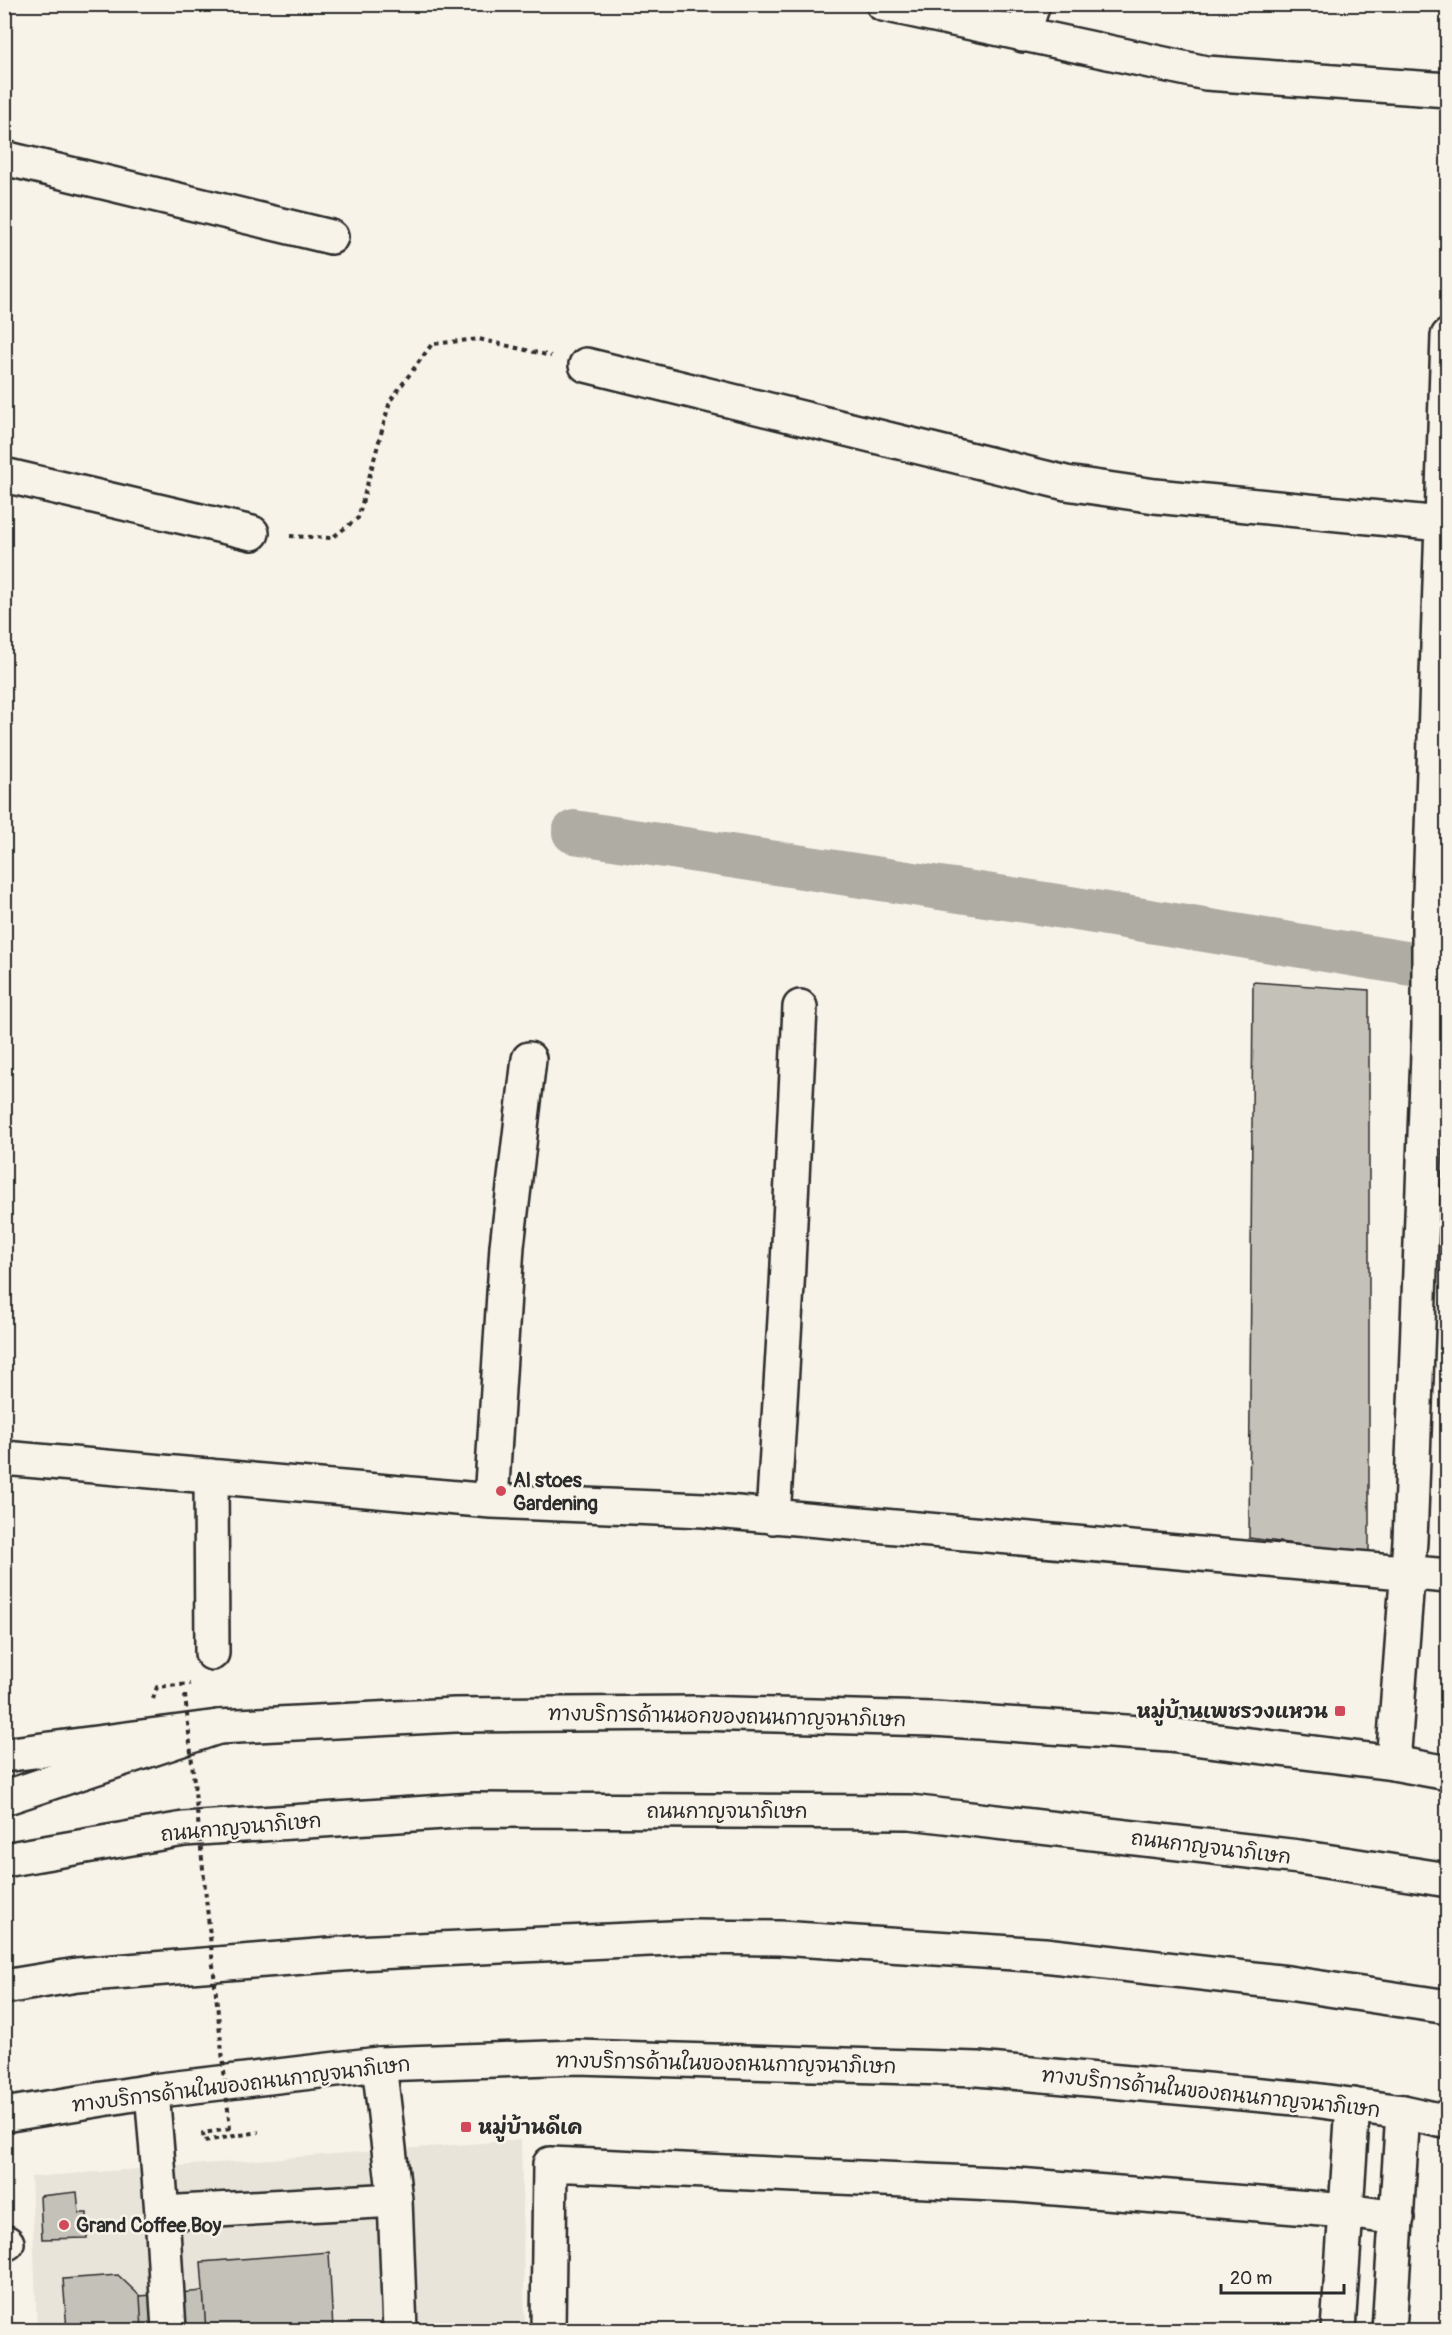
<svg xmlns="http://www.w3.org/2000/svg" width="1452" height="2335" font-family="Pangolin,'Playpen Sans Thai',sans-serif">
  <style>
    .built { fill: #e8e4da }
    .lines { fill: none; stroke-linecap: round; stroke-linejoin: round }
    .canal { stroke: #afaca4; stroke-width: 44 }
    .building { fill: #c4c1b9; stroke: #2b2b2b; stroke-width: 1.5 }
    .minor-casing { stroke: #2b2b2b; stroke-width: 38 }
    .major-casing { stroke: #2b2b2b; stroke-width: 38 }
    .highway-casing { stroke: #2b2b2b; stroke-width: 38 }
    .path { stroke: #2b2b2b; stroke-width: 4; stroke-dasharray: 4.5 4.5; stroke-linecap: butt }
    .minor { stroke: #f7f3e8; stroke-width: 33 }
    .major { stroke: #f7f3e8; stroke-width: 33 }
    .highway { stroke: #f7f3e8; stroke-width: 33 }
    .path-bridge { stroke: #2b2b2b; stroke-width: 4; stroke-dasharray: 4.5 4.5; stroke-linecap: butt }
    .poi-dot { fill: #d1495b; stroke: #f7f3e8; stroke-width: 2 }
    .labels { text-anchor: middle; stroke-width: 5; stroke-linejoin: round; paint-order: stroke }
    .poi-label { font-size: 20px; font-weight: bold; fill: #2b2b2b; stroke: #f7f3e8; text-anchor: start }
    .street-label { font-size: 20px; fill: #2b2b2b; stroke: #f7f3e8 }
  </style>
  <rect width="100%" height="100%" fill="#f7f3e8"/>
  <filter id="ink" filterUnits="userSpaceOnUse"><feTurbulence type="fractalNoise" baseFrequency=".0167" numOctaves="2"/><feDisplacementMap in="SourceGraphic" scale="12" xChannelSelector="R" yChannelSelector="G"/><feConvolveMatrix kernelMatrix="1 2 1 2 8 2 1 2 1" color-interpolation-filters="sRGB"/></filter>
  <g filter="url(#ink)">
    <!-- built -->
    <path class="built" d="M521,2140L525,2330H37L31,2177Z"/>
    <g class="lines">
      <!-- canal -->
      <path class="canal" d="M574,832L1064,907L1448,970"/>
    </g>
    <!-- building -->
    <path class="building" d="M1253,982L1369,990V1554L1249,1538Z
      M77,2192L79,2213H87V2238L42,2239L40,2196Z
      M329,2252L333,2330H206L201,2262Z
      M118,2275L140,2296L142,2330H67L63,2279Z
      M203,2291L206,2330H142L140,2296Z"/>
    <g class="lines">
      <defs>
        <path id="minor" d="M883,4L1206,73L1448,90
          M1023,35L1033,4
          M4,158L331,237
          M586,365L1066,483L1155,496L1441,524
          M4,475L252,533
          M4,1458L491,1501L704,1510L1448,1576
          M211,1476L212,1653
          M491,1501L507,1246L529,1059
          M773,1517L787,1286L800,1007
          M1393,1763L1410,1541L1429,1026V924L1448,336
          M379,2064L395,2200L400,2330
          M152,2091L162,2213L169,2330
          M162,2213L395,2200
          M4,2244L7,2243
          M548,2330L550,2164L1017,2185L1347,2211L1397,2218
          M1338,2330L1353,2105
          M1389,2330L1403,2112"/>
        <path id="major" d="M4,1755L218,1727L455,1715L695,1713L934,1719L1169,1735L1393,1763L1448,1773
          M4,2115L152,2091L379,2064L577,2057L978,2069L1306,2099L1403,2112L1448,2122"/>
        <path id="highway" d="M4,1798L218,1727
          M4,1860L184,1829L474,1810L910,1812L1299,1857L1448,1880
          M4,1987L77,1975L355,1953L692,1937L779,1938L1044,1955L1288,1983L1448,2007"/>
      </defs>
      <!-- minor casing -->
      <use href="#minor" class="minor-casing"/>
      <!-- major casing -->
      <use href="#major" class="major-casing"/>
      <!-- highway casing -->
      <use href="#highway" class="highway-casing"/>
      <!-- path -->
      <path class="path" d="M290,536L332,538L358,518L390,401L432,344L479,339L551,356
        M153,1699L157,1687L190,1684
        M230,2129L203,2133L204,2141L259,2132"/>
      <!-- minor -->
      <use href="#minor" class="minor"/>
      <!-- major -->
      <use href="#major" class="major"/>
      <!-- highway -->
      <use href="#highway" class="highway"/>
      <!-- path-bridge -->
      <path class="path-bridge" d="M185,1695L230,2129"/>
    </g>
  </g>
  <!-- markers -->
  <g class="poi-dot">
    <circle cx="501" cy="1491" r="6"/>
    <rect x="1334" y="1705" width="12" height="12" rx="3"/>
    <rect x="460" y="2121" width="12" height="12" rx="3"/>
    <circle cx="64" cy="2225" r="6"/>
  </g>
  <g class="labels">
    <!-- poi labels -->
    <g class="poi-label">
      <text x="513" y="1487">Al stoes<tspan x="513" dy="23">Gardening</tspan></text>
      <text x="1328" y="1718" text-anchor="end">หมู่บ้านเพชรวงแหวน</text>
      <text x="478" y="2134">หมู่บ้านดีเค</text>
      <text x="76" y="2232">Grand Coffee Boy</text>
    </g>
    <!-- street labels -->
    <g class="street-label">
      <text transform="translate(727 1716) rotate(1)" y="7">ทางบริการด้านนอกของถนนกาญจนาภิเษก</text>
      <text x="727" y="1818">ถนนกาญจนาภิเษก</text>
      <text transform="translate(241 1827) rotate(-5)" y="7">ถนนกาญจนาภิเษก</text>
      <text transform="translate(1211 1847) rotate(7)" y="7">ถนนกาญจนาภิเษก</text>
      <text transform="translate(726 2063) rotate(1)" y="7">ทางบริการด้านในของถนนกาญจนาภิเษก</text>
      <text transform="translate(241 2084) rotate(-7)" y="7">ทางบริการด้านในของถนนกาญจนาภิเษก</text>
      <text transform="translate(1211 2092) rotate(6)" y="7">ทางบริการด้านในของถนนกาญจนาภิเษก</text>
    </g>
  </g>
  <!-- margin -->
  <rect width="1452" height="2335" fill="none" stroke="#f7f3e8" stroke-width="24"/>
  <rect x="12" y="12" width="1428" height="2311" fill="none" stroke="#2b2b2b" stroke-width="2" filter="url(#ink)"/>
  <!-- scale -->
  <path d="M1221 2284v9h123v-9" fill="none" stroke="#2b2b2b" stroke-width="3"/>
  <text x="1230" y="2284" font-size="18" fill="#2b2b2b" stroke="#f7f3e8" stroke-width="4.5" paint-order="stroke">20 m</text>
</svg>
